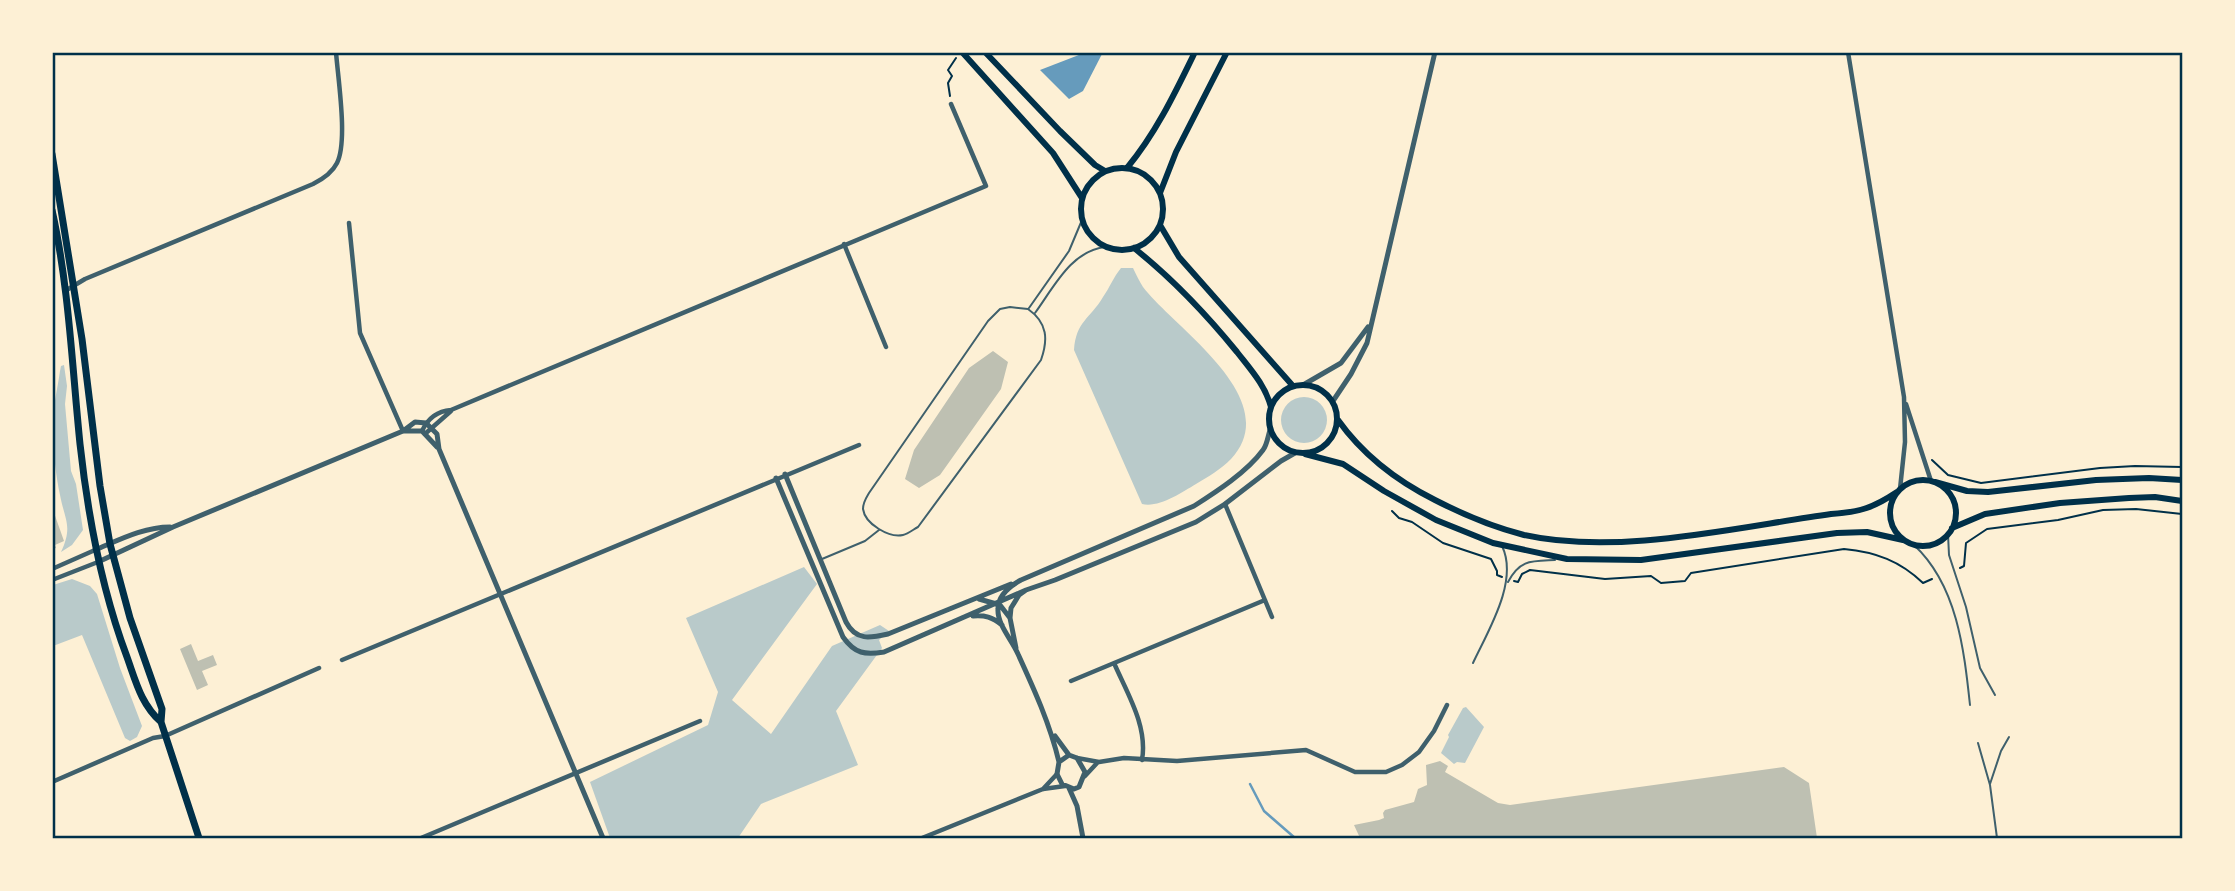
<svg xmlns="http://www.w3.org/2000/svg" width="2235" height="891" font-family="Figtree,sans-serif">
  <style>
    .green { fill: #b9caca }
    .water { fill: #669bbc }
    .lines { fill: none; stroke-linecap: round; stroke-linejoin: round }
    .stream { stroke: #669bbc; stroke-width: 2.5 }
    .building { fill: #bec0b2 }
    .path { stroke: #003049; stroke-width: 2 }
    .service { stroke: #3f606c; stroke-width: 2 }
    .minor { stroke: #3f606c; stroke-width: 4.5 }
    .tertiary { stroke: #3f606c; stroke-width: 5 }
    .secondary { stroke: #003049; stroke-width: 6 }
    .trunk { stroke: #003049; stroke-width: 7 }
    .neatline { fill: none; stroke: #003049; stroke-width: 2.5 }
  </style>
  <rect width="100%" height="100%" fill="#fdf0d5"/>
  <!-- green -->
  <path class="green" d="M1121,268H1133C1136,274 1139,281 1143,287C1175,329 1286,399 1231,459C1221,469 1208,477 1196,484C1181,493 1159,508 1142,504L1074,350C1076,321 1090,319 1103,297C1110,287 1113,278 1121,268Z
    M64,365L67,386L65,404L71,471L76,484L83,530L72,545L61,552C73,526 65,521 60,495C56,477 54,455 52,436C51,414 57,393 60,371L61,366Z
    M1281 420a23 23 0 1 1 46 0a23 23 0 1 1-46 0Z
    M804,567L817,584L732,700L771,734L832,646L880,625L889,631L879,640L882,648L836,711L858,765L761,804L738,838H610L590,782L708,725L718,692L686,618Z
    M72,579L90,586L97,594L120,668L142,726L137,737L130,741L125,738L82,635L53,646V585Z
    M1466,707L1484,727L1465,763L1457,762L1454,764L1441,753L1449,737L1448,735L1463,708Z"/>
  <!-- water -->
  <path class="water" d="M1084,53L1102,54L1083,91L1069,99L1040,70Z"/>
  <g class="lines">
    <!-- stream -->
    <path class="stream" d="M1250,784L1264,811L1295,838"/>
  </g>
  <!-- building -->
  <path class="building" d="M993,351L1008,362L1001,389L940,475L919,488L905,479L914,450L969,368Z
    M53,510L64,541L55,545L56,548L52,549Z
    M191,644L198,661L213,655L217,665L202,671L208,685L197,690L180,649Z
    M1440,761L1448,766L1445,772L1498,803L1510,805L1784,767L1809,783L1817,838H1360L1354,825L1379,820L1384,818L1383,813L1385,810L1414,802L1418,789L1427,785L1426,765Z"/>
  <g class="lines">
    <!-- path -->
    <path class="path" d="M950,96L948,83L952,76L948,70L956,58
      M1932,460L1948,475L1981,483L2100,468L2135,466L2182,467
      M1392,511L1399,518L1412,522L1443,543L1491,559L1497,571V575L1502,577
      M1960,568L1964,566L1966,543L1987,529L2058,520L2103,510L2136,509L2182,514
      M1514,581L1518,582L1522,574L1530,570L1605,579L1651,576L1661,583L1685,581L1691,573L1844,549C1876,552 1900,561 1923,583L1932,579"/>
    <!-- service -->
    <path class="service" d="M1010,307L1028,309C1048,323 1048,340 1041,360L918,527C914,529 908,534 903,535C889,538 865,524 863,509C863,502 866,498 869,493L988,321L1000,309Z
      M1029,308L1069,251L1082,220
      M1035,313C1054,287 1071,251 1105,247
      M1948,534L1949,555L1966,607L1980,668L1995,695
      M1914,545C1957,585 1964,649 1970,705
      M822,559L865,541L879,530
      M1508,582C1520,559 1532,561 1555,560
      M1473,663C1488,631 1519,581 1502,546
      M1978,743L1990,785L1997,838
      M1990,784L2001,751L2009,737"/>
    <!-- minor -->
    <path class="minor" d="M1848,52L1904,397L1905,442L1900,489
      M349,223L360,333L403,431
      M844,244L886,347
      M65,291L85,279L313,184C323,179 332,173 337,163C348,141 338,79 336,52
      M1906,404L1931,481
      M422,431C428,418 438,411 451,410L986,186L951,104
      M426,433L451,411
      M1225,504L1272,617
      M52,569L95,550
      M52,580L98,562
      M342,660L859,445
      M1114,663C1127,693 1148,726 1142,760
      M1071,681L1265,600
      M1077,758L1099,762L1124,758L1177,761L1306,750L1355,772H1386L1402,765L1419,752L1434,731L1447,705
      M1085,776L1098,762
      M52,782L153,738L165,736L319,668
      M1043,789L1057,774
      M421,838L700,721
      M922,838L1043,789L1065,786"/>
    <!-- tertiary -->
    <path class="tertiary" d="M1303,385L1341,363L1368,327
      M1333,401L1351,374L1367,343L1435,52
      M403,431H422L437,447
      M785,474L846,622C856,641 870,638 888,634L1011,584
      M776,478L843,637C855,654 865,655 884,652L1026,590
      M95,550C119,540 144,527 170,527
      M98,562L173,527L403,431L415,422L426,423L437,434L439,449L603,838
      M979,599L1000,605L1010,618
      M973,616C985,615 992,617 1002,625
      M1016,648L1010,618L1011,608L1019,595L1026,590L1055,580L1196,522L1225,504L1281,461L1295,453
      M1055,736L1069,755
      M1069,755L1077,758L1085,772L1079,787L1074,789L1062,784L1057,774L1059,762Z
      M1059,762C1050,724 1034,689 1018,654C1012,640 997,624 998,609C998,595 1010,586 1021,580L1194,506C1216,492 1247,472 1263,450C1267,445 1268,436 1270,430
      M1069,788L1077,806L1083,838"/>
    <!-- secondary -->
    <path class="secondary" d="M962,52L1053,153L1082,198
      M985,52L1060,131L1095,165L1105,171
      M1081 209a41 41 0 1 1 82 0a41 41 0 1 1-82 0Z
      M1127,168C1156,133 1175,93 1195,52
      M1160,193L1176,152L1227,52
      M1160,225L1179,257L1293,386
      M1134,248C1173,279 1206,314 1237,352C1251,370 1265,385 1271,407
      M1269 419a34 34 0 1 1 68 0a34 34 0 1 1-68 0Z
      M1338,420C1363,455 1397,481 1435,500C1464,515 1493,527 1524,535C1618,556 1737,527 1831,514C1860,512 1873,508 1897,492
      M1305,454L1343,464L1384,491L1436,520L1493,543L1567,559L1641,560L1837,533L1867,532L1903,540
      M1890 513a33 33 0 1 1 66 0a33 33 0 1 1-66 0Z
      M1935,482L1967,491L1988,492L2096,480L2149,478L2182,480
      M1952,528L1985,514L2060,503L2129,498L2155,497L2182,501"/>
    <!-- trunk -->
    <path class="trunk" d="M52,154L82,339L100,486L110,544L130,618L162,709L161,722L199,838
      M52,210C69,287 72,366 80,444C88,517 101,588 127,657C136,682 141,704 161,722"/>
  </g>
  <!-- border -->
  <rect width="2235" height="891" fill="none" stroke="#fdf0d5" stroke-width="108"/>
  <rect x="54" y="54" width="2127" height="783" class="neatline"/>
</svg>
